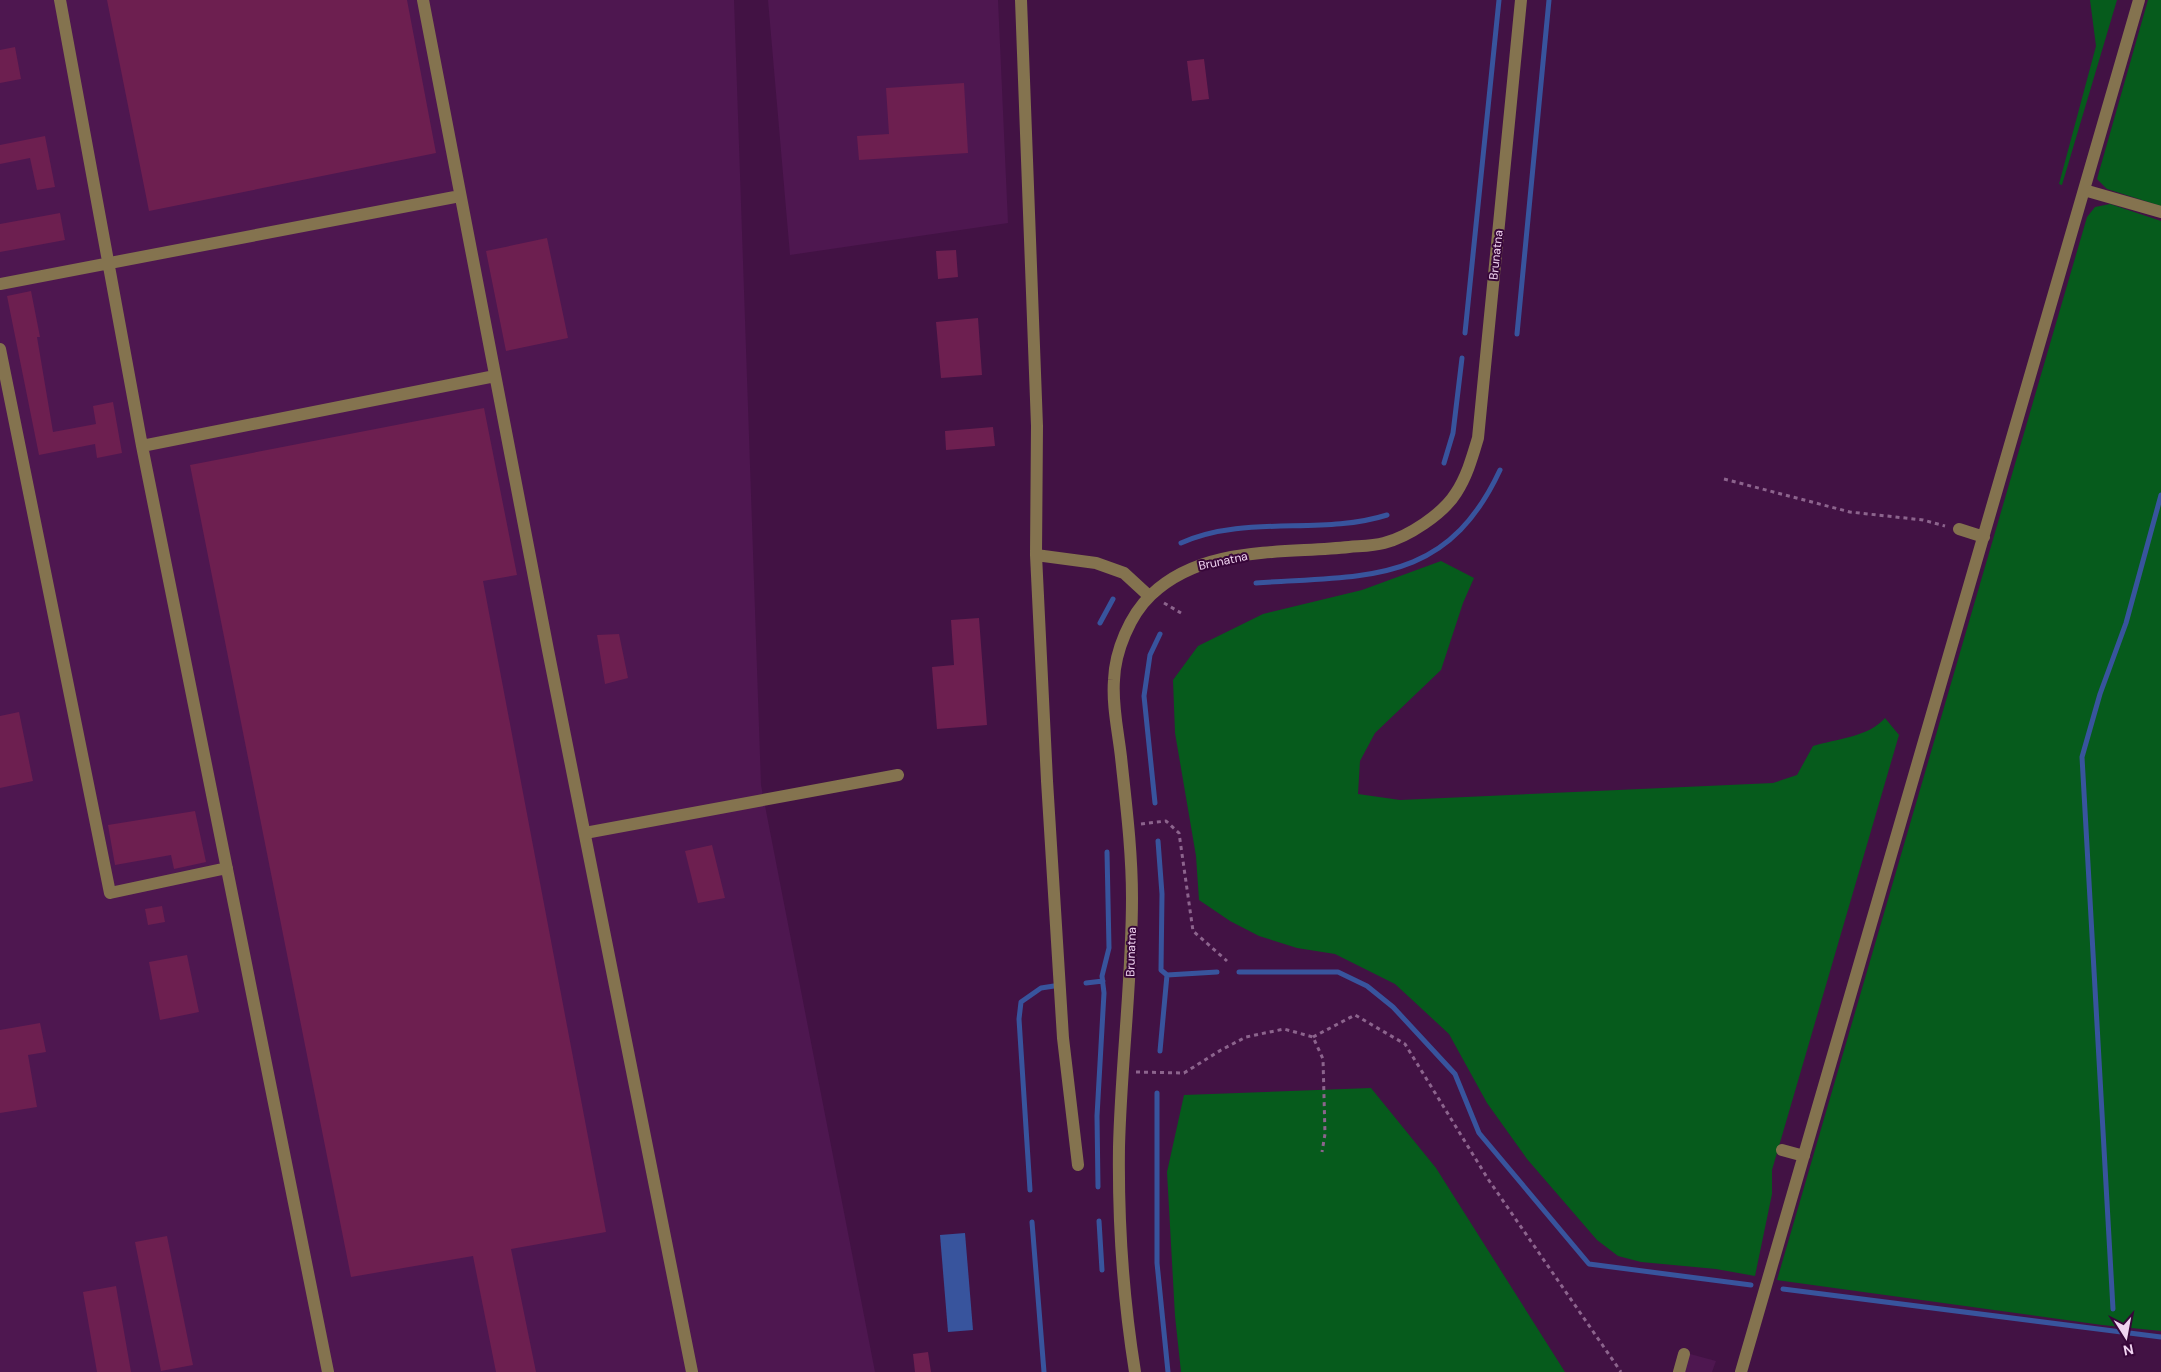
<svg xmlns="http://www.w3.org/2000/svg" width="2161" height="1372" font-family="'DM Sans',sans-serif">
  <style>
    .built { fill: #4e1750 }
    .green { fill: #065b1c }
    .water { fill: #38549d }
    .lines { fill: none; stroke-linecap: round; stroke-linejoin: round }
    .stream { stroke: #38549d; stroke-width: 5 }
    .building { fill: #6d1f50 }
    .path { stroke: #8c648d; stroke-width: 3; stroke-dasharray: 4 4; stroke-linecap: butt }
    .minor { stroke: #84734f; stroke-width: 12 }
    .labels { text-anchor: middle; stroke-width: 4; stroke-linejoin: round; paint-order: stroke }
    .street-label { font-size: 12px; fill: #f0d3f0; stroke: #370639 }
  </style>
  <rect width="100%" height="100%" fill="#421244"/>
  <!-- built -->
  <path class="built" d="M0,0H734L761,785L875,1372H0Z
    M768,0H998L1008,223L790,255Z
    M1679,1351L1716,1361L1712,1372H1673Z"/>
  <!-- green -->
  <path class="green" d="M2090,0H2117L2062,185L2059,184L2096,46Z
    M2148,0H2161V206L2107,189L2097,179Z
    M2110,204L2161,221V1331L2102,1325L1777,1280L2087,217L2095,207Z
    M1441,561L1474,578L1463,603L1441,670L1375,733L1360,761L1358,794L1400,800L1773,783L1797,775L1813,746C1836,739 1869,737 1885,718L1899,735L1772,1170V1194L1755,1276L1716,1269L1641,1262L1618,1256L1597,1240L1527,1159L1487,1103L1449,1034L1395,984L1335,954L1297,948L1259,936L1230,921L1199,900L1196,856L1175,733L1173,680L1198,646L1263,614L1362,590Z
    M1371,1088L1436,1168L1565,1372H1181L1175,1316L1167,1172L1184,1095Z"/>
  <!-- water -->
  <path class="water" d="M965,1233L973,1330L948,1332L940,1235Z"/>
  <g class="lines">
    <!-- stream -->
    <path class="stream" d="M1465,333L1499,0
      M1517,334L1549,0
      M1444,463L1453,433L1462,358
      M1181,543C1246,514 1321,536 1387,515
      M1256,583C1366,575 1446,586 1500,470
      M1100,623L1113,599
      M1155,803L1144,696L1150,655L1160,634
      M1158,841L1162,894L1161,970L1167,975L1217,972
      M1239,972H1338L1367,986L1393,1007L1455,1074L1479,1133L1589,1264L1751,1285
      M1086,983L1103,981
      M1160,1051L1167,975
      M1157,1093V1263L1168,1372
      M1098,1187L1097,1116L1104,993L1102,976L1109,948L1107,852
      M1030,1190L1019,1019L1021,1002L1041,988L1054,986
      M1099,1221L1102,1270
      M1032,1222L1044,1372
      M1783,1289L2161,1337
      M2113,1309L2082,757L2100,694L2126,623L2161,495"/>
  </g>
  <!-- building -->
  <path class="building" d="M107,0H407L436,153L149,211Z
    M15,47L21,79L0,83V50Z
    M1204,59L1209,99L1192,101L1187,61Z
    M964,83L968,153L859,160L857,136L889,134L886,88Z
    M45,136L55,187L37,190L30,158L0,164V145Z
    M60,213L65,240L0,252V224Z
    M547,238L568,338L506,351L486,251Z
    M956,250L958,277L938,279L936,251Z
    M31,291L40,337H37L53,432L96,424L93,406L113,402L122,453L97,458L95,444L39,455L7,296Z
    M978,318L982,375L941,378L936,322Z
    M484,408L517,575L483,581L606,1232L511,1249L536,1372H496L473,1256L351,1277L190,465Z
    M993,427L995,446L946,450L945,431Z
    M979,618L987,725L937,729L932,667L954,665L951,620Z
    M619,634L628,678L605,684L597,635Z
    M19,712L33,781L0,788V716Z
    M195,811L206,862L174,869L171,855L115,865L108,825Z
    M712,845L725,898L698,903L685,851Z
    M162,906L165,922L148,925L145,909Z
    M187,955L199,1012L160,1020L149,962Z
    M40,1023L46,1052L28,1055L37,1107L0,1113V1030Z
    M167,1236L193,1365L161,1371L135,1242Z
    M116,1286L131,1372H97L83,1292Z
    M928,1352L931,1372H915L913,1354Z"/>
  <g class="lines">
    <!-- path -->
    <path class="path" d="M1724,479L1850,512L1923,520L1945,526
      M1164,603L1181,613
      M1141,824L1166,821L1179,833L1193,931L1227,961
      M1313,1037L1355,1015L1405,1044L1488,1179L1621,1372
      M1136,1072L1184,1073L1221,1050L1246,1037L1284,1029L1313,1037L1323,1059L1325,1134L1322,1152"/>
    <!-- minor -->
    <path class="minor" d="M60,0L142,446L328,1372
      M423,0L548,650L692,1372
      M1021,0L1037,426L1036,555L1047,781L1063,1038L1078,1165
      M2084,190L2161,212
      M0,284L460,196
      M0,349L110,893L227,868
      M142,446L495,376
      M1959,529L1984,537
      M1036,555L1096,563L1124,573L1149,596
      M585,833L898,775
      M1782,1150L1804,1156
      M1135,1372C1123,1297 1118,1223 1119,1147C1121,1064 1132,982 1132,898C1132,851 1126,804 1121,757C1118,731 1112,705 1114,680C1115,651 1130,615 1151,595C1203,545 1282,554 1349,547C1360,546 1373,546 1384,543C1408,537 1443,514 1456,493C1467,476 1472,458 1478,438L1521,0
      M1679,1372L1684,1354
      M1741,1372L2139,0"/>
  </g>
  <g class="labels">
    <!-- street labels -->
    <g class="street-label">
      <text transform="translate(1496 255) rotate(-84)" y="4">Brunatna</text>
      <text transform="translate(1223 561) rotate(-12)" y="4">Brunatna</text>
      <text transform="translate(1131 952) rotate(-88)" y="4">Brunatna</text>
    </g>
  </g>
  <!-- north arrow -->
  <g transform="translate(2126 1337) rotate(169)" stroke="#370639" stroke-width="4" paint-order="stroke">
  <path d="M0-4L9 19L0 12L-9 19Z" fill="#f0d3f0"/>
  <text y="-8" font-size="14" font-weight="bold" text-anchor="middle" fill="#f0d3f0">N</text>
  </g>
</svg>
